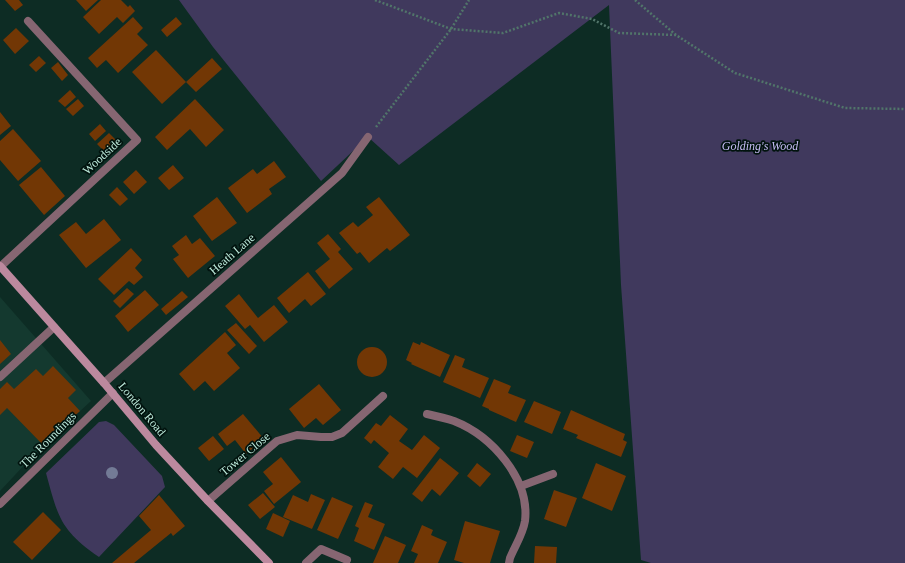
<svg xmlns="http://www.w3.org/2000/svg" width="905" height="563" font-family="'Times New Roman',serif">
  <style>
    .built { fill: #14392f }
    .green { fill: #40395d }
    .building { fill: #723705 }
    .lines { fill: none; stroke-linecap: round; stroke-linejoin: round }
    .path { stroke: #51756a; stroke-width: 2.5; stroke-dasharray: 2 2; stroke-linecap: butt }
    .service { stroke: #866672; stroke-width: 8 }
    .minor { stroke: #866672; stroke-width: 8 }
    .secondary { stroke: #bc899e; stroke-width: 8 }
    .tree { fill: #737b96 }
    .labels { text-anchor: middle; stroke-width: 3.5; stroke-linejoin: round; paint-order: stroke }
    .park-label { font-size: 12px; font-style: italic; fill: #c6bcf4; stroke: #01130e }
    .street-label { font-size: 12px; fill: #bdeadb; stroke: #01130e }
  </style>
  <rect width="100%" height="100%" fill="#0d2c24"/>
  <!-- built -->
  <path class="built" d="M0,297L91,401L43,445L0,491Z"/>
  <!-- green -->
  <path class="green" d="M179,0H905V563H651L641,560L621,285L609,5L399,165L368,137L321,181L213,47Z
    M106,421L114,425L162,476L165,487L99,557C60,530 58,517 46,473L99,422Z"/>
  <!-- building -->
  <path class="building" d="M5,0H19L23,5L15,11Z
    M76,0H98L86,11Z
    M101,0H121L128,7L130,5L135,11L123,23L117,17L99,34L83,17Z
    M133,17L143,28L137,34L148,45L118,73L106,60L97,68L88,58Z
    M176,17L182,24L167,37L161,30Z
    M16,28L29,41L15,54L3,40Z
    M156,50L186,82L162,104L132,72Z
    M39,56L46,63L36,72L29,65Z
    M212,58L222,69L196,92L186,82Z
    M58,62L68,75L62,81L51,68Z
    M70,90L76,97L65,107L58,101Z
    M78,99L84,106L73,116L66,109Z
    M195,99L224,130L206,147L190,129L167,150L155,137Z
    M0,112L11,126L0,135Z
    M100,124L106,131L95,141L89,134Z
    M13,129L41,161L18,181L0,160V141Z
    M109,133L116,140L104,151L97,144Z
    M274,161L286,177L269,189L272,194L247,213L228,188L253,169L257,174Z
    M173,165L184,178L169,190L158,178Z
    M41,167L65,196L44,215L19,185Z
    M136,170L147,182L134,194L123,182Z
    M117,187L128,199L120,206L109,195Z
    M217,197L237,223L212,241L193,216Z
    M379,197L410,235L390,251L387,248L369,263L360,252L357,254L339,233L353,222L358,227L373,215L366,207Z
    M104,219L121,240L86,268L59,235L76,222L86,234Z
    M328,234L341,249L338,252L353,269L329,289L315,271L330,259L317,243Z
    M186,235L192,244L200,238L215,256L188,278L173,259L179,255L172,246Z
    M131,248L142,260L135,268L143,277L134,285L129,281L114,295L98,279Z
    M308,272L326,294L311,306L305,299L289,313L277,298Z
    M127,288L134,294L120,308L113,301Z
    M145,290L159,305L128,332L115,316Z
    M182,291L188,297L166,315L161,309Z
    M239,294L258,318L274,305L288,322L264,342L250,325L245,329L225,306Z
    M236,323L257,346L249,354L227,330Z
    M225,332L236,345L227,353L240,368L214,391L205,381L194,391L179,374Z
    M0,340L11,354L0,364Z
    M413,342L420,345L421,342L450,355L440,377L411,364L412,363L406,360Z
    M357 362a15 15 0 1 1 30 0a15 15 0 1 1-30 0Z
    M455,355L465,359L462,367L489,378L480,398L443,382Z
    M53,366L76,390L68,398L80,411L43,445L7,408L0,415V389L7,382L14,389L36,369L43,376Z
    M494,379L511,386L508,393L526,400L516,422L489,410V409L482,406Z
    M319,384L341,410L323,425L316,418L304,428L289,409Z
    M534,401L561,412L552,434L524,422Z
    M571,410L625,434L623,440L627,442L621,457L576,438L578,435L563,429Z
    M243,414L264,439L246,454L235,440L227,446L218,434Z
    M390,415L408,429L399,441L412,450L424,435L440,448L417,478L403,467L393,479L378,467L389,453L374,440L371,444L364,438L376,423L381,426Z
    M517,435L534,442L527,458L510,451Z
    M213,436L224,449L209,461L198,448Z
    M281,457L301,482L274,504L264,491L273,484L263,472Z
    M440,458L459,473L440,496L432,489L422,502L412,494Z
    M477,463L491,474L480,487L467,476Z
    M596,463L626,476L612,511L582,498Z
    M554,490L577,498L566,527L544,519Z
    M263,493L275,507L260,519L248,505Z
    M311,494L325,500L312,529L283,517L293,495L308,502Z
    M159,495L185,526L173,536L171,533L134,563H112L151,530L139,516Z
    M332,497L353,506L338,539L317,530Z
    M365,502L373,505L368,517L385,524L374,550L354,541L359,528L355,526Z
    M43,512L61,530L32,560L13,542Z
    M273,513L290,521L283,537L266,529Z
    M465,521L500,531L490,563H464L454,560Z
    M422,525L433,530L431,535L447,542L438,563H414L418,554L411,551Z
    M385,536L406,545L398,563H373Z
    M535,546L557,547L556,563H534Z"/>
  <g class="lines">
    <!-- path -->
    <path class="path" d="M375,0L451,29L503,33L559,13L592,19L619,33L676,35L735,73L845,108L905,109
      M635,0L676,35
      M376,127L451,29L469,0"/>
    <!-- service -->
    <path class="service" d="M0,267L137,140L28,21
      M0,377L54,327
      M208,501L277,441L297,435L321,437H332L342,433L383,396
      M306,563L321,549L347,560"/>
    <!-- minor -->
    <path class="minor" d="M104,383L342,173L368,137
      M427,414C436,416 445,418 454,421C492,436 530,479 525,521C523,534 515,546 510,558L509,563
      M521,486L553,474
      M0,504L113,393"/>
    <!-- secondary -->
    <path class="secondary" d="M0,266L104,383L156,445L208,501L269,563"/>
  </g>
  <!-- trees -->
  <circle class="tree" cx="112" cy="473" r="6"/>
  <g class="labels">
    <!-- park labels -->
    <g class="park-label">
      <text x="760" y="150">Golding's Wood</text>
    </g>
    <!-- street labels -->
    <g class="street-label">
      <text transform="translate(102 156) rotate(-43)" y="4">Woodside</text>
      <text transform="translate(232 254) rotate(-41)" y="4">Heath Lane</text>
      <text transform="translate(142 409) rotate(50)" y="4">London Road</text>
      <text transform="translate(48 440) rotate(-45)" y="4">The Roundings</text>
      <text transform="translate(245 454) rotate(-40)" y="4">Tower Close</text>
    </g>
  </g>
</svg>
